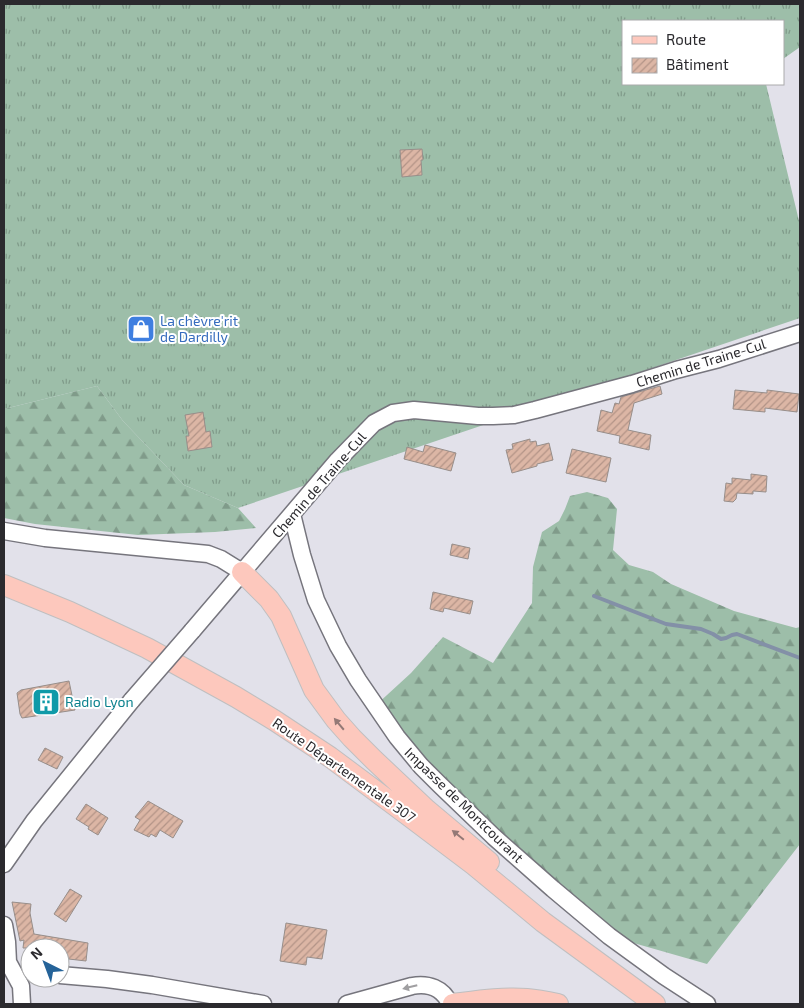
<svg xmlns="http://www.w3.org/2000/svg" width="804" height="1008" font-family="'Exo 2',sans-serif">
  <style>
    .grass { fill: url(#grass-tufts) }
    .forest { fill: url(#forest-firs) }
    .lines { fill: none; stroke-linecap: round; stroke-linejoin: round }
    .stream { stroke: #8390a7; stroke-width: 4 }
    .building { fill: url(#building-hatch); stroke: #978e8a }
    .minor-casing { stroke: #76757d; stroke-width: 19 }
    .major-casing { stroke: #bfbfc0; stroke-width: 22 }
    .minor { stroke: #fff; stroke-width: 16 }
    .major { stroke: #fdc8bd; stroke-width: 20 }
    .minor-bridge-casing { stroke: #76757d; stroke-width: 19; stroke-linecap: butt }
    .minor-bridge { stroke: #fff; stroke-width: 16 }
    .oneway { fill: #947976 }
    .oneway2 { fill: #a09fa1 }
    .labels { text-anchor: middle; stroke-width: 4; stroke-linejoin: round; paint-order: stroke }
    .shop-label { font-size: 14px; fill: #366cbe; stroke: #fff; text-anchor: start }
    .street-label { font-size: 14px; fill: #2b2a2e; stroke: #fff }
    .culture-label { font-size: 14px; fill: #0d838f; stroke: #fff; text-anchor: start }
  </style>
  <defs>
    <pattern id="grass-tufts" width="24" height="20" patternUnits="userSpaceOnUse" patternTransform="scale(1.25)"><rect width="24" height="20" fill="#9dbea9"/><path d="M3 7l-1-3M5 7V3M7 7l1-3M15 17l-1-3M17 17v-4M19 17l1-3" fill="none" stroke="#809b8a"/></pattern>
    <pattern id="forest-firs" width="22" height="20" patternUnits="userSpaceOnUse" patternTransform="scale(1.25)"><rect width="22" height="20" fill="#9dbea9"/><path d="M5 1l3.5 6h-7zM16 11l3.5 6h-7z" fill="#809b8a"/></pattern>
    <pattern id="building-hatch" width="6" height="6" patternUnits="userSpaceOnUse" patternTransform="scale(1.25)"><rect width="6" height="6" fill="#dcb6a5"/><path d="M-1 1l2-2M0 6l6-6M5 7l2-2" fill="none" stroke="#b39487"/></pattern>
  </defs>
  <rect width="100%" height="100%" fill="#e2e1ea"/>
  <!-- grass -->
  <path class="grass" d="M4,4H800V47L783,59V21H623V84H766L800,225V318L238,508L184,485L123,421L97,386L4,409Z"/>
  <!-- forest -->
  <path class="forest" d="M97,386L123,421L184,485L238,508L256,528L215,532L138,535L35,524L4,518V409Z
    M587,492L608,498L617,509L613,550L629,565L653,572L671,584L734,611L796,628L800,627V844L707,964L609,936L494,837L375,706L411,673L443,637L493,663L532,603L533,567L542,532L559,521L565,509L570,496Z"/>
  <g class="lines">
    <!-- stream -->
    <path class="stream" d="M594,596L666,624L701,629L713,634L721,639L726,638L732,635L737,634L800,658"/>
  </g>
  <!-- building -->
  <path class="building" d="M422,149L423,160H421L422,175L402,177L400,150Z
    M660,386L662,394L634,403L628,430L651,435L649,450L619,443L620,436L597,431L601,410L612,413L615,403L619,404L621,397Z
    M735,390L767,393V390L799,394L797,412L765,408V412L733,409Z
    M203,412L206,432L210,431L212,447L188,451L186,436H189L185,415Z
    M530,439V442L536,441L537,446L549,443L553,460L537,464V466L512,473L506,450L513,449L512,444Z
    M425,445L456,453L451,471L404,459L407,447L423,452Z
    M572,449L611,458L606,482L566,473Z
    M751,474L767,476L766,492L753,491V494L737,493L736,499L733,502L724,501L726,483L732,484V478L751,480Z
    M452,544L470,548L468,559L450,555Z
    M433,592L473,601L470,614L444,608L443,612L430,609Z
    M69,681L75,710L22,718L20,714L17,693L21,690Z
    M45,748L63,757L57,769L38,760Z
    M148,801L183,821L173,838L160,830L156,837L151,834L149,837L134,830L140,820L135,817Z
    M86,804L108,818L98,835L88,829L89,827L76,819Z
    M70,889L82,896L66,922L54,914Z
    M12,902L31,904L30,913L34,934L88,943L86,961L60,958V948H23L24,940L20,941Z
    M286,923L327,930L322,959L307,957L306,965L280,961Z"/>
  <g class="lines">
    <defs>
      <path id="minor" d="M292,514L302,555L316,600L338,646L358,680L397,737L421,766L440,785L494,837L553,889L609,936L664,976L707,1004
        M4,531L45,538L208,554L221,559L242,572
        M192,631L338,460L374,423L393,413L414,410L478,416H493L514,415L535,410L632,384L676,370L719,359L800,333
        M4,864L34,821L132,700
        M4,925L7,942L8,962L21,986L22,1004
        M60,975L107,979L152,985L263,1004
        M347,1004L412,986C428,983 443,988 450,1004"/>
      <path id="major" d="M242,572L269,599L281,616L314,690L336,720L352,738L374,760L427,810L489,862
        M4,585L70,612L147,648L236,697L274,720L330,757L409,816L474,865L543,922L655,1004
        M453,1004C477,1001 503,997 527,999C538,1000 548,1002 558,1004"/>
    </defs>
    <!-- minor casing -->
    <use href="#minor" class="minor-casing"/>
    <!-- major casing -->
    <use href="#major" class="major-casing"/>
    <!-- minor -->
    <use href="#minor" class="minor"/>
    <!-- major -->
    <use href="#major" class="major"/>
    <defs>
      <path id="minor-bridge" d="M132,700L192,631"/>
    </defs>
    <!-- minor-bridge casing -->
    <use href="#minor-bridge" class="minor-bridge-casing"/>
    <!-- minor-bridge -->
    <use href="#minor-bridge" class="minor-bridge"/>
  </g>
  <!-- one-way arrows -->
  <defs><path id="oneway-solid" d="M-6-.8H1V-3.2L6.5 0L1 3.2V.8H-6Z" transform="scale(1.25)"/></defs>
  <g class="oneway">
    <use href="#oneway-solid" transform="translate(339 724) rotate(-130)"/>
    <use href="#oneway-solid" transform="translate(458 835) rotate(-141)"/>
  </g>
  <use class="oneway2" href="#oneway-solid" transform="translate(410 987) rotate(166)"/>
  <!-- icons -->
  <defs>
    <symbol id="shop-square" viewBox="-11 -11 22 22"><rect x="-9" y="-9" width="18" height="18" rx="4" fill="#3f7fe0" stroke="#fff"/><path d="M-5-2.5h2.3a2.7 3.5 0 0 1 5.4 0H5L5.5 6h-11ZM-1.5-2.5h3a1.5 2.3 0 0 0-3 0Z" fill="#fff"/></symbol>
    <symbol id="building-square" viewBox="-11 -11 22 22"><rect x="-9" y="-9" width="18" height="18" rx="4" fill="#0f9aa8" stroke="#fff"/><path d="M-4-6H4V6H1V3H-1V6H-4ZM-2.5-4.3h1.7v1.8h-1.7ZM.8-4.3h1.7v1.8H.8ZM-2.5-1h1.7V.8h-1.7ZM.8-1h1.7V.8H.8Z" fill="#fff"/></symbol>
  </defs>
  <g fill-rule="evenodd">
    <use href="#shop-square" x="125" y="313" width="32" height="32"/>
    <use href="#building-square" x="30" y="686" width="32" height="32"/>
  </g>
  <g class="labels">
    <!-- shop labels -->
    <g class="shop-label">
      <text x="160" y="326">La chèvre'rit<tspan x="160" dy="16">de Dardilly</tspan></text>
    </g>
    <!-- street labels -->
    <g class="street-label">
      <text transform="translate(701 363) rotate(-17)" y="5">Chemin de Traine-Cul</text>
      <text transform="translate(319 485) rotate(-49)" y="5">Chemin de Traine-Cul</text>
      <text transform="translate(344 770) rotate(35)" y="5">Route Départementale 307</text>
      <text transform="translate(464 805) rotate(44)" y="5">Impasse de Montcourant</text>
    </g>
    <!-- culture labels -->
    <g class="culture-label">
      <text x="65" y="707">Radio Lyon</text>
    </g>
  </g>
  <!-- border -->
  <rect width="804" height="1008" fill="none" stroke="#2b2a2e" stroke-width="10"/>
  <!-- legend -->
  <rect x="622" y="20" width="162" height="65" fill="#ffffff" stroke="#aaaaab"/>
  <rect x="632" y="36" width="25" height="8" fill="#fdc8bd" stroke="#aaaaab"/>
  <text x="666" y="45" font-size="15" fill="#2b2a2e">Route</text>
  <rect x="632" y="58" width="25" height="15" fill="url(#building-hatch)" stroke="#aaaaab"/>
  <text x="666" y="70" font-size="15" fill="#2b2a2e">Bâtiment</text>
  <!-- north arrow -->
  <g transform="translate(45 963) rotate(318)"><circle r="24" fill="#ffffff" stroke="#aaaaab"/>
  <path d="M0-4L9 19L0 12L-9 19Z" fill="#256399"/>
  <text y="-8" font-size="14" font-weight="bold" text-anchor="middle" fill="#2b2a2e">N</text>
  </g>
</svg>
